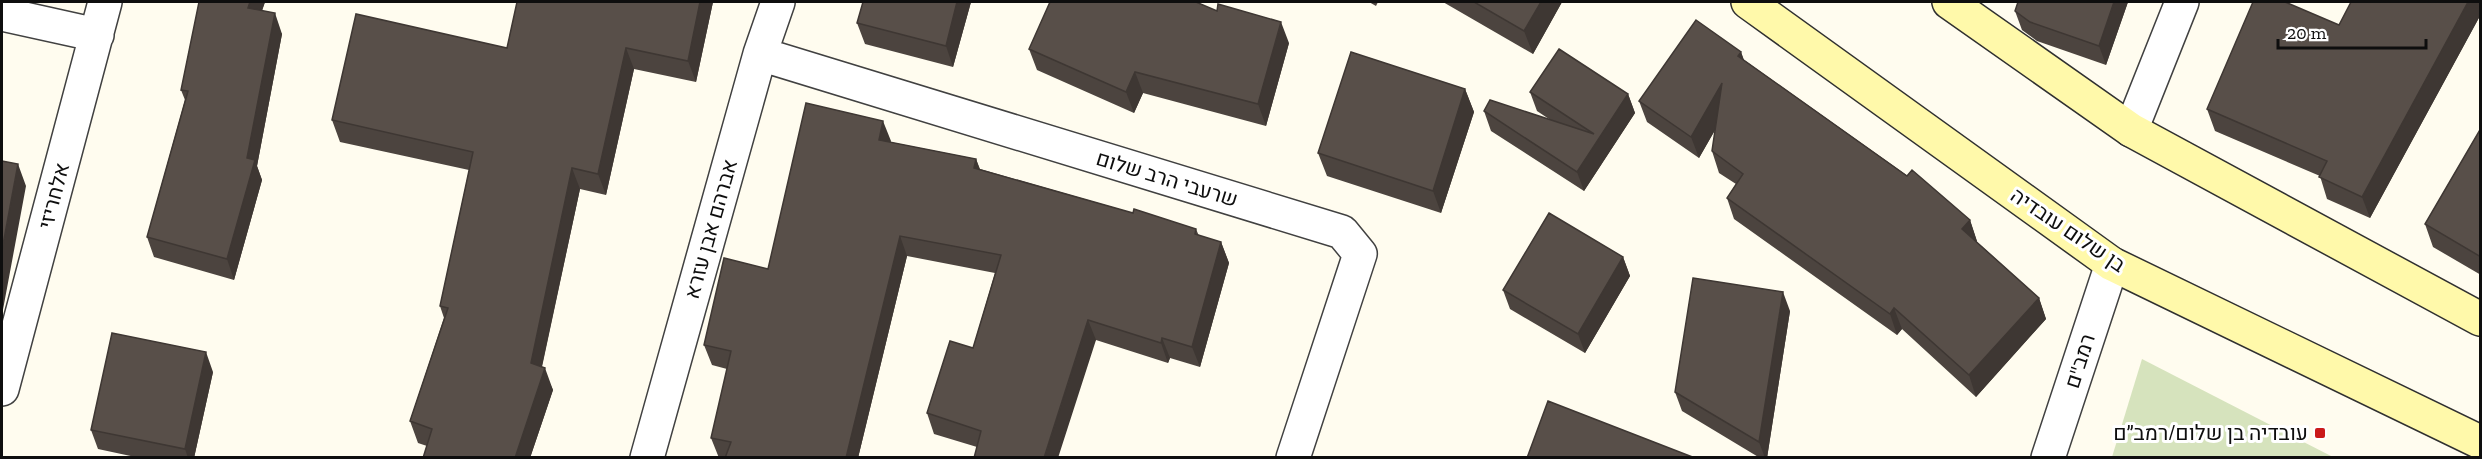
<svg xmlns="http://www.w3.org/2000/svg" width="2482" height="459" font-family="'Zilla Slab',Heebo,serif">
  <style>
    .cemetery { fill: #d6e3bd }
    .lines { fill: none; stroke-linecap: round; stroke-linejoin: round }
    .street-casing { stroke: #414141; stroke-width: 36 }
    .secondary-casing { stroke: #303030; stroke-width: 36 }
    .street { stroke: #fff; stroke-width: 33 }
    .secondary { stroke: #fff9aa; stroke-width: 33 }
    .wall { fill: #4c443f }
    .shaded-wall { fill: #3e3733 }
    .building { fill: #584f49; stroke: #3e3733; stroke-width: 1.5 }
    .poi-dot { fill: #ca1a1b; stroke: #fff; stroke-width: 2 }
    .labels { text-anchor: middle; stroke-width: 6; stroke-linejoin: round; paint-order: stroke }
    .street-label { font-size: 21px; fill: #0e0e0e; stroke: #fff }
    .poi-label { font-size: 21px; fill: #0e0e0e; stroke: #fff; text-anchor: end }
  </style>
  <rect width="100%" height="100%" fill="#fffcef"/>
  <!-- cemetery -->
  <path class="cemetery" d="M2142,359L2333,457H2112Z"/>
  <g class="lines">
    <defs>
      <path id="street" d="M2,14L97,35
        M760,54L1342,232L1360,254L1293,458
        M2131,130L2182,2
        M2,389L105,2
        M647,458L760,54L778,2
        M2048,458L2112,264"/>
      <path id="secondary" d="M1748,2L2112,264L2480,442
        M1949,2L2131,130L2480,319"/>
    </defs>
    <!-- street casing -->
    <use href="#street" class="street-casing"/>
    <!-- secondary casing -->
    <use href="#secondary" class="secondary-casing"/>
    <!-- street -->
    <use href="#street" class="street"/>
    <!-- secondary -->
    <use href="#secondary" class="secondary"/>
  </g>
  <!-- wall -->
  <path class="wall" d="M199,2H265L262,11L282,34L257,166L262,180L234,280L154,257L147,237L185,100L181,90Z
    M517,2H713L696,82L634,69L606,195L580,189L542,367L553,390L530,458H423L427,446L418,443L410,421L444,318L440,306L469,170L340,142L332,120L507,48Z
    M863,2H971L953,67L865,44L857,23Z
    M1369,2H1378L1376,6Z
    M1443,2H1562L1533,54Z
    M2018,2H2128L2106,65L2037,41L2022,30L2015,11Z
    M2481,2V14L2370,218L2327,199L2320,176L2215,131L2207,109L2339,25Z
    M1289,43L1266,126L1143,93L1134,113L1037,70L1029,49Z
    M1741,52L1744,60L1970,220L1977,242L2039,298L2046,319L1976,397L1902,329L1897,335L1734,219L1727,198L1736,184L1719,173L1712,151L1715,130L1699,158L1647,122L1639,101Z
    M1465,89L1474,112L1441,213L1327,176L1318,153Z
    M1530,92L1628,94L1635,113L1584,191L1491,131L1484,111L1549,119L1537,111Z
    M2481,128V275L2433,247L2425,224Z
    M891,141L890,142L976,159L980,169L1133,213L1196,229L1199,236L1221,242L1229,263L1200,367L1170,358L1168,363L1096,340L977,447L934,434L927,413L973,348L995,273L907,256L858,458H719L711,438L727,369L712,365L704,345Z
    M1623,257L1630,276L1585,353L1510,309L1503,290Z
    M1790,311L1767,458H1760L1682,411L1675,392Z
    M213,372L194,458H140L98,449L91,430Z"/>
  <!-- shaded-wall -->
  <path class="shaded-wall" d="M250,2H265L255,29L248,8Z
    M700,2H713L696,82L688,61Z
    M957,2H971L953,67L946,46Z
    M1541,2H1562L1533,54L1524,31Z
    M2114,2H2128L2106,65L2099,46Z
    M2468,2H2481V14L2370,218L2362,197Z
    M275,13L282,34L257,166L262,180L234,280L227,259Z
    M1281,22L1289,43L1266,126L1258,104Z
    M626,48L634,69L606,195L598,174Z
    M1741,52L1748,73L1738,56Z
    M1135,72L1143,93L1134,113L1126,92Z
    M1722,83L1730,104L1699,158L1691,137Z
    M1465,89L1474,112L1441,213L1433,191Z
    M1628,94L1635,113L1584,191L1577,172Z
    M883,121L891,141L886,161L879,140Z
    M976,159L983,179L974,168Z
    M18,164L26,186L2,315V250Z
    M572,168L580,189L538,384L531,363Z
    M1970,220L1977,241L1970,250L1962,229Z
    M900,236L907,256L858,458H846Z
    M1221,242L1229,263L1200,367L1192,347Z
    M1623,257L1630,276L1585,353L1578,334Z
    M1783,292L1790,311L1767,458H1765L1759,442Z
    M2039,298L2046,319L1976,397L1969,375Z
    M1894,308L1902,329L1897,335L1890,314Z
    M1088,320L1096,340L1058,458H1044Z
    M1162,338L1170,358L1168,363L1161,343Z
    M206,352L213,372L194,458H188L185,449Z
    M545,368L553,390L530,458H515Z"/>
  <!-- building -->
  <path class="building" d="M199,2H250L248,8L275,13L247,158L255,160L227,259L147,237L188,91L181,90Z
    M517,2H700L688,61L626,48L598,174L572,168L531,363L545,368L515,458H423L432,429L410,421L448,308L440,306L473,152L332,120L356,14L507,48Z
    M863,2H957L946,46L857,23Z
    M1050,2H1196L1217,11L1218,4L1281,22L1258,104L1135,72L1126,92L1029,49Z
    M1474,2H1541L1524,31Z
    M2018,2H2114L2099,46L2030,22L2015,11Z
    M2253,2H2285L2339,25L2351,2H2468L2362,197L2319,177L2327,161L2207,109Z
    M1696,20L1741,52L1738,56L1907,176L1912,170L1970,220L1962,229L2039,298L1969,375L1894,308L1890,314L1727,198L1743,174L1712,151L1722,83L1691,137L1639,101Z
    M1559,49L1628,94L1577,172L1484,111L1490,100L1594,134L1530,92Z
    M1351,52L1465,89L1433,191L1318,153Z
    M806,103L883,121L879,140L976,159L974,168L1133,213L1134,209L1196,229L1195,234L1221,242L1192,347L1162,338L1161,343L1088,320L1044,458H974L981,431L927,413L950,341L973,348L1001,255L900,236L846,458H725L731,442L711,438L731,351L704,345L724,258L768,269Z
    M2481,128V257L2425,224Z
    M2,161L18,164L2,250Z
    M1549,213L1623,257L1578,334L1503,290Z
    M1693,278L1783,292L1759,442L1675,392Z
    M112,333L206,352L185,449L91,430Z
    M1548,401L1695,458H1527Z"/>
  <!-- markers -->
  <rect class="poi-dot" x="2314" y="427" width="12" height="12" rx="3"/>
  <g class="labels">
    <!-- street labels -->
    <g class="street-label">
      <text transform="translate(1167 179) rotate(17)" y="7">שרעבי הרב שלום</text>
      <text transform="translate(54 196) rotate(-75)" y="7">אלחריזי</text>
      <text transform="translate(711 229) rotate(-74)" y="7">אברהם אבן עזרא</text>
      <text transform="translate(2068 230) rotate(34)" y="7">בן שלום עובדיה</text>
      <text transform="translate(2080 361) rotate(-72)" y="7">רמב"ם</text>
    </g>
    <!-- poi labels -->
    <g class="poi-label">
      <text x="2308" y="440">עובדיה בן שלום/רמב״ם</text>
    </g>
  </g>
  <!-- border -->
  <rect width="2482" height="459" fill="none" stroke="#0e0e0e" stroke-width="6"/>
  <!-- scale -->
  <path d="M2278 39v9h148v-9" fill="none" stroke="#0e0e0e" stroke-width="3"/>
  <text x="2287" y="39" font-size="18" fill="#0e0e0e" stroke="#ffffff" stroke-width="4.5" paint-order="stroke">20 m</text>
</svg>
